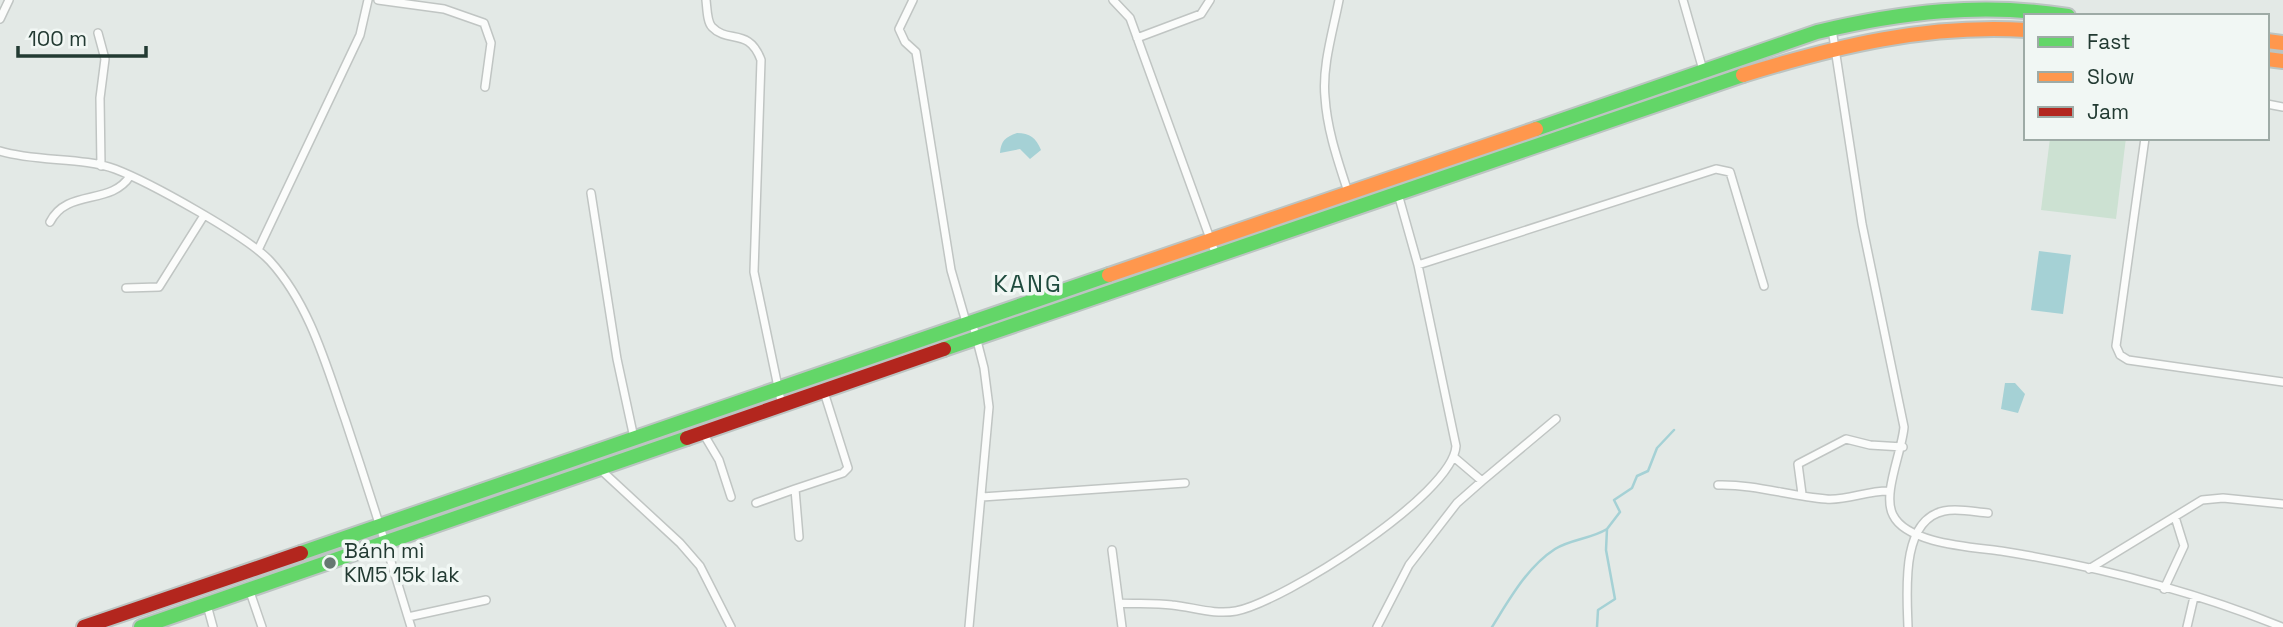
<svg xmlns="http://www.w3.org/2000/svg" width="2283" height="627" font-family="'Space Grotesk',sans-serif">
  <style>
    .green { fill: #cce1d2 }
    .water { fill: #a5d1d5 }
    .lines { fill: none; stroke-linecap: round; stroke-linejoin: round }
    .stream { stroke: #a5d1d5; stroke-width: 2.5 }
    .street-casing { stroke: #c0c5c3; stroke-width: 10 }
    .fast-casing { stroke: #bcc4c2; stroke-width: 18 }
    .slow-casing { stroke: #bcc4c2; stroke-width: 18 }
    .jam-casing { stroke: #bcc4c2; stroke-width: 18 }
    .street { stroke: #fbfcfb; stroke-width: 7 }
    .fast { stroke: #63d668; stroke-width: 14 }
    .slow { stroke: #ff974d; stroke-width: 14 }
    .jam { stroke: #b3261e; stroke-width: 14 }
    .poi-dot { fill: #667771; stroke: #f1f7f4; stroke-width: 2.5 }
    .labels { text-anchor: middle; stroke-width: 7; stroke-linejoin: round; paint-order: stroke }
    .poi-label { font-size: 21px; fill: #223a32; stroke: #f1f7f4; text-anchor: start }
    .quarter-label { font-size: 24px; letter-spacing: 2px; fill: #1f4b3e; stroke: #f1f7f4 }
  </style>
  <rect width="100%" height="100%" fill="#e3e9e6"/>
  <!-- green -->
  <path class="green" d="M2050,138H2126L2116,219L2041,210Z"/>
  <!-- water -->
  <path class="water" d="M1017,133C1030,133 1036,138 1041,150L1030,159L1020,149L1000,153C1001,141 1005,137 1017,133Z
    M2039,251L2071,255L2063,314L2031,310Z
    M2005,383H2015L2025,394L2018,413L2001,409Z"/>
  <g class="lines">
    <!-- stream -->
    <path class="stream" d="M1492,627C1509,600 1527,567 1555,549C1571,539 1591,539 1607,529
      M1597,627L1598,610L1615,599L1606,550L1607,529L1620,512L1614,500L1632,488L1637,476L1648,471L1657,448L1674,430"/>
    <defs>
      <path id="street" d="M378,0L444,9L484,23L491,43L485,87
        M706,0C707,8 707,22 712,27C728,44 749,27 761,60L754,272L782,406
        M913,0L899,29L905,42L916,52L951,270L966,322
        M1113,0L1130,18L1216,255
        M1339,0C1333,31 1322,66 1325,97C1327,130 1338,161 1348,192
        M1683,0L1703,70
        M0,19L9,0
        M1832,29L1862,224L1904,427C1902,452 1882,494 1893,515C1907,544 1973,547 2001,551C2095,566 2193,591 2282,627
        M98,33L105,59L100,98L101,166
        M1137,38L1201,14L1210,0
        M2267,104L2283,107
        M2145,138L2116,346L2120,355L2128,360L2283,382
        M0,151C36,162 83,157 115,169C149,182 247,236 270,261C310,305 326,365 345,419C368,488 390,557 411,627
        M591,193L617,359L634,438
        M50,222C67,188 111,206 130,176
        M258,250L360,35L368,0
        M1418,265L1716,169L1730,172L1764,286
        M126,288L159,287L203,217
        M703,433L719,460L731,497
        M601,470L680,543L700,566L731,627
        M1482,481L1556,419
        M1718,485C1755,484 1789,496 1826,499C1847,501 1868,490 1890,491
        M1802,494L1798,464L1846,439L1870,445L1903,447
        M982,497L1185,483
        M756,503L795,489
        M799,537L795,489L843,473L848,468L824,392
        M1112,550L1122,627
        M2089,569L2202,500L2223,498L2283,504
        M249,589L262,627
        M2164,589L2184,546L2175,517
        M1119,603C1136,604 1155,603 1172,605C1193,607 1214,615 1236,611C1283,602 1453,495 1456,446L1418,265L1398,194
        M207,605L213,627
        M408,617L486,600
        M969,627L989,407L984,368L972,321
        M1377,627L1409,565L1457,503L1482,481L1455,458
        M1908,627C1907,593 1900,520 1944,511C1958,508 1975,512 1988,513
        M2187,627L2194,597"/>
      <path id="fast" d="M1536,129L1817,32C1901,12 1982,2 2068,16
        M944,349L1743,75
        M301,553L1109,275
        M141,627L687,438"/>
      <path id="slow" d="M2267,41L2283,43
        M2267,59L2283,61
        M1743,75C1837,46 1927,24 2026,30
        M1109,275L1536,129"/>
      <path id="jam" d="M687,438L944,349
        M84,627L301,553"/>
    </defs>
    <!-- street casing -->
    <use href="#street" class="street-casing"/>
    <!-- fast casing -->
    <use href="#fast" class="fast-casing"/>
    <!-- slow casing -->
    <use href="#slow" class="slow-casing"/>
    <!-- jam casing -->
    <use href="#jam" class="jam-casing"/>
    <!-- street -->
    <use href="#street" class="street"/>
    <!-- fast -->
    <use href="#fast" class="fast"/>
    <!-- slow -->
    <use href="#slow" class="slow"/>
    <!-- jam -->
    <use href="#jam" class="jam"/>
  </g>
  <!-- markers -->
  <circle class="poi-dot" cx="330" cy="563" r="7"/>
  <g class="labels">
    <!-- poi labels -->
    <g class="poi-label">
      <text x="344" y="558">Bánh mì<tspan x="344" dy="24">KM5 15k lak</tspan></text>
    </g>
    <!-- quarter labels -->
    <g class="quarter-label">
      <text x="1028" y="292">KANG</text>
    </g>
  </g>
  <!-- legend -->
  <rect x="2024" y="14" width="245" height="126" fill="#f1f7f4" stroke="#9eaba6" stroke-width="2"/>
  <rect x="2038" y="37" width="35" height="10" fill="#63d668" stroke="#9eaba6" stroke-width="2"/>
  <text x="2087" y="49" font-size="21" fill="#223a32">Fast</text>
  <rect x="2038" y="72" width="35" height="10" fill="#ff974d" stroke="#9eaba6" stroke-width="2"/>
  <text x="2087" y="84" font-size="21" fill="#223a32">Slow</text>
  <rect x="2038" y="107" width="35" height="10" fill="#b3261e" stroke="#9eaba6" stroke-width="2"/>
  <text x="2087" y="119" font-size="21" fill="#223a32">Jam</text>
  <!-- scale -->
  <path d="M18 46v10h128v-10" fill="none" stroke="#223a32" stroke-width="3.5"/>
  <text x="28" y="46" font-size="21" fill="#223a32" stroke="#f1f7f4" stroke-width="5" paint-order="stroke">100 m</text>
</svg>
